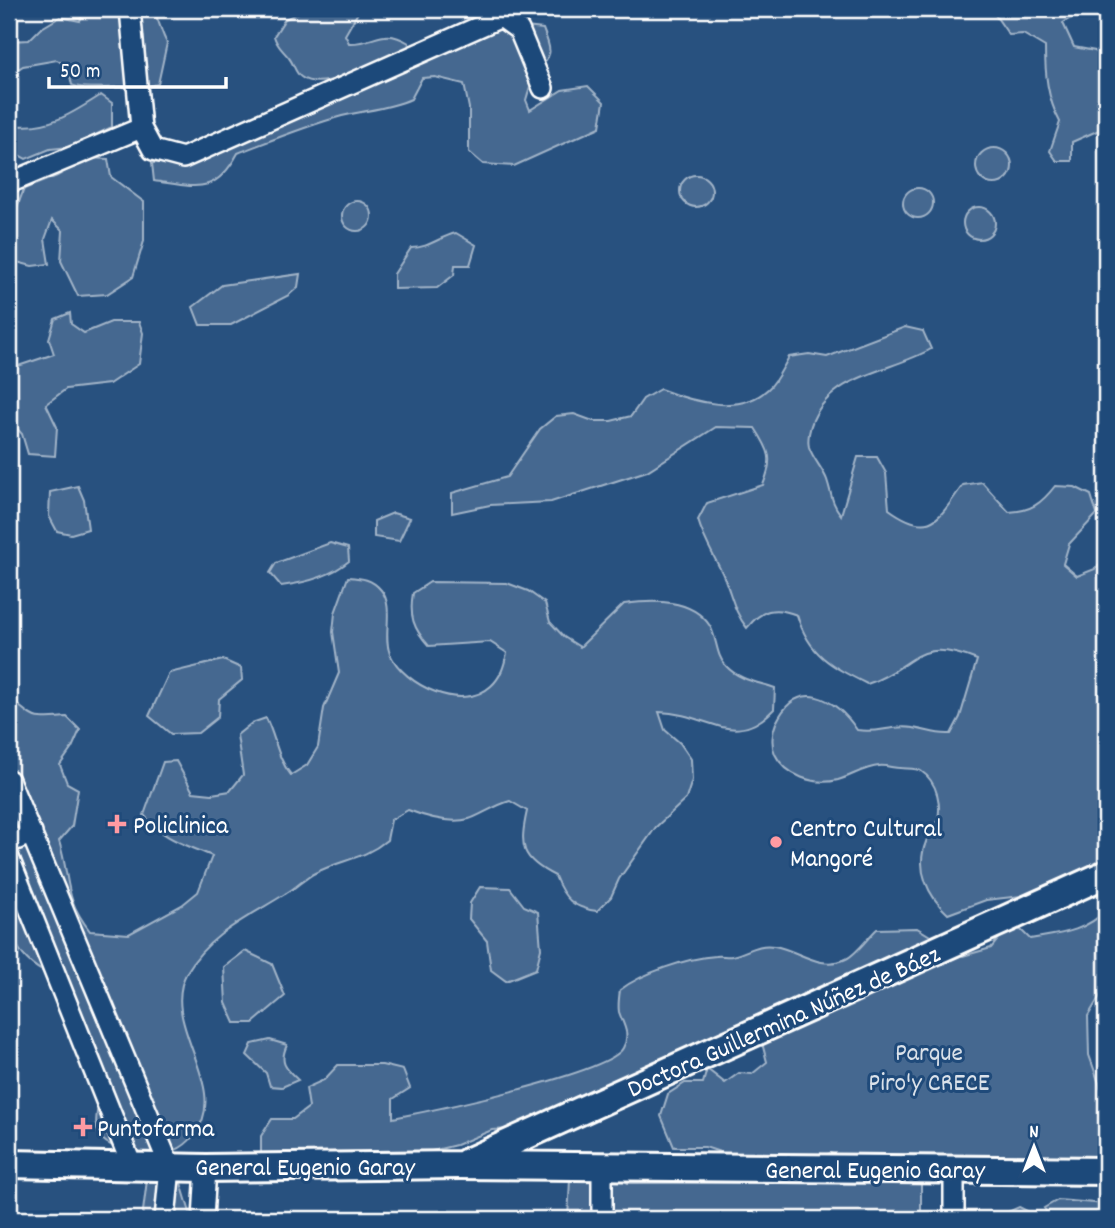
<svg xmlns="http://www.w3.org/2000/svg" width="1115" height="1228" font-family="Dekko,sans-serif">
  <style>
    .green { fill: #446890; stroke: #a2b4c8; stroke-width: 2 }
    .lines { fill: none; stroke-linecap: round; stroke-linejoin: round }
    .street-casing { stroke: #fff; stroke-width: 24 }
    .secondary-casing { stroke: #fff; stroke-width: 32 }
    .street { stroke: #1f4a7a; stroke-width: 19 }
    .secondary { stroke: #1f4a7a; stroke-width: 26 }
    .poi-dot { fill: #ff9aa2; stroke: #1f4a7a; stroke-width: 2.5 }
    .labels { text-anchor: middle; stroke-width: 6; stroke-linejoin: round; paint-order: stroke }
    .poi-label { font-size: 26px; fill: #fff; stroke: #1f4a7a; text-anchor: start }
    .street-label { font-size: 26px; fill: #fff; stroke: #1f4a7a }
    .park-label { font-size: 26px; fill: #dae1e9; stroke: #1f4a7a }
  </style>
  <rect width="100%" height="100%" fill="#28517f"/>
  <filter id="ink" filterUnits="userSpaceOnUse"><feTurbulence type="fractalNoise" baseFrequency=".0143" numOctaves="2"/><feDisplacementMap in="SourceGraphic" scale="14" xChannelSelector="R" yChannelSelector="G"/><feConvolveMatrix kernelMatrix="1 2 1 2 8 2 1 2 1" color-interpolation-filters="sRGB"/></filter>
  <g filter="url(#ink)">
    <!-- green -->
    <path class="green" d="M84,9H152C160,20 160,31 167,43L158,84C148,87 80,90 72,85L68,67L57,60L23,66L9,75V41L29,40L40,29L60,17L80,21Z
      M306,9H360L345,35L349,43C376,44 381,26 409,43L407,53C385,61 322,94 301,77C295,73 294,64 289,58C283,50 277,47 274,36L285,19Z
      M991,9H1084L1063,23L1074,47L1095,51L1106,61V127L1072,142V161H1057L1050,151L1060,122C1047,98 1045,73 1045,47L1023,34L1009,35Z
      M507,25L543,29C557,63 546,53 533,79C530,86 528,93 526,100L530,110L562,90L588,86L604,102L600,127L514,166L483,164L469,152V108L464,84L435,77L422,78L411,99C389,109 366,110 342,116C306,126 272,140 238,153C215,196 196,187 154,181L152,163L178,162Z
      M101,95L112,103V127L70,147L50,149L26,159L9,150V102L14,125C48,130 73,113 101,95Z
      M976 166a18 18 0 1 1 36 0a18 18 0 1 1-36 0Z
      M88,158L108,159L111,177L144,202V241L133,277L107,294L78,296L61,261L63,231L52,220L45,239L49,264L32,266L9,260V201L16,210L24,189L57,176Z
      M680 191a16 16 0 1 1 32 0a16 16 0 1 1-32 0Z
      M903 203a15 15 0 1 1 30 0a15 15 0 1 1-30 0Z
      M342 216a15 15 0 1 1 30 0a15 15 0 1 1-30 0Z
      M963 223a16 16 0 1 1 32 0a16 16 0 1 1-32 0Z
      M456,233L476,245L470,265H455L454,275L437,288L394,289V274L411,248C429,248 439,237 456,233Z
      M300,274L298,287L289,295L231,325H200L193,307L222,285Z
      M70,313L71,324L84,333L111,322H139L143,333L139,364L109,384L66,389L46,404L57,427L55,456L28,454L22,434L13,424L9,427V369L54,354L49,339L55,319Z
      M905,327L923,331L931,349C891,372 834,373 813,420C810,427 807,439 809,447C813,459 823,469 827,480C832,495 831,502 841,515L858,457H877L886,473L889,509C932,540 939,517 963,485L982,482L1009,512C1031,511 1041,504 1055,486L1075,487L1091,495L1097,514L1069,544L1063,564L1077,576L1095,569L1106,559V860L1089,873L1031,895L986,900L948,914C928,896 915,869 926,842C928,835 935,831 937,824C942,806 938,782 921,771C916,768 906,769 900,768C893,768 886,765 879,766C865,767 852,776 838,780C814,786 786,776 775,754C771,745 772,732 776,723C798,677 835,697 857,730C880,734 892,724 913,728C928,730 934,735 951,734L960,717L977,660C913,635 918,667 867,684C831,666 809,655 797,615C774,606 762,609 747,628C734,612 732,596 724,577C715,557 704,541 698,520L707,503L763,485C774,459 770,451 755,428L716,427L647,471L551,502L490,505L452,513V493L507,477L540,429L556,416L574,414L593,421H611L631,416L643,399L660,389C691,401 740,416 768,389C777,381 783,367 789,357L809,354L827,357Z
      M78,486L84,500L88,529L71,534L57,531L49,516L50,492Z
      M393,513L410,518L399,541L374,537V521Z
      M330,543L348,548L349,561C331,576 305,583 281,586L270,573L276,563Z
      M348,577C362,578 372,579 381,590C395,607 382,635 390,654C404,685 462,713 491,686C501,677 504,666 507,653L490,642L429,646C413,628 409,616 413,593L430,582L507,583L528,591L545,603L550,622L564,637L580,647L624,604C653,600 692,598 710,626C717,638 716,656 726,666C739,680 757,682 775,688L774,709C734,751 709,713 659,712L665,730L680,743L691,759L692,780L686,799L656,827L619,879L611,897L597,911C573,908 564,899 555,876C521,859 519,847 527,811L510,801C495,805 478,817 469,819C450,824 426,817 408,810L391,820L387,840C363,860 342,859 315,873C305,878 296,888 285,894C249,917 210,933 187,972C158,1025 233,1086 194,1135C182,1151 169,1154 148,1153C134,1152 108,1149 100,1136C91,1123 101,1103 99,1089C92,1056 71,1011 59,979C12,961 9,934 9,888C9,876 6,862 9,850C12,836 16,829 9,814V698C38,720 28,720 67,717L80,730L72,748L60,765L67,783L78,789L72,826L59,841C71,880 63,897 90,931L129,934L182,905L198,892L212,856C183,843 165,841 144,815L163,762L176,761L193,792L212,794L230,791L243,775L237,735L252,723L266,718C276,738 277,758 291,775L307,765L318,747L324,708L339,673L333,632L335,613Z
      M223,660L241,668L242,680L219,699L218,717L198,733L171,734L149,716L169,673Z
      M480,887L510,888L524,906L538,912L541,949L536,969L506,981L491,970L487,941L469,919L470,903Z
      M1106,910V986L1088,1016L1089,1055L1106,1103V1167L842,1157L830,1153L821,1156L744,1160L705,1147H674L661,1116L668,1094L685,1083H703L707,1069L725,1083L739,1073L752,1074L767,1062L762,1043L512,1129L492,1130L456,1145L399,1159L261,1157V1136L272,1119H293L309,1107L306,1088L324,1080L338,1065H382L403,1070L410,1088L393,1099V1118C429,1111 609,1074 623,1048C631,1034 623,1024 619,1012C618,1006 619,997 620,990C642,973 687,958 716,956C721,955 727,957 732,956C747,953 757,943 774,946C799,950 819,971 846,959C857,954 868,937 877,929L917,928L963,956L991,948L1000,937L1019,928L1030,939C1058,934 1086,932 1106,910Z
      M245,951L272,964L285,996L253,1023H235L226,1003L224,967Z
      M270,1040L287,1045C279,1062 285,1068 298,1080L282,1087L270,1086L266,1073L247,1055L252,1044Z
      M610,1172L628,1183L921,1182V1219H568L570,1179Z
      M162,1174L181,1183L192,1219H142L147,1180Z
      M1058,1200L1106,1204V1219L1049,1216L1044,1208Z
      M1019,1207L1027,1211L1030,1219H1005L1008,1212Z"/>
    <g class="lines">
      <defs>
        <path id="street" d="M130,9L141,128
          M9,183L141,128L153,150L183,158L501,17L519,30L543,88
          M9,780L170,1167L165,1219
          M9,843L32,833
          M9,858L132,1166
          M602,1167V1219
          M954,1169V1219
          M203,1219L206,1168"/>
        <path id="secondary" d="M467,1162L1106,874
          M9,1164L206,1168L460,1165L1106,1171"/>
      </defs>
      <!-- street casing -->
      <use href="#street" class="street-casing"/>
      <!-- secondary casing -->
      <use href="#secondary" class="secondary-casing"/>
      <!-- street -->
      <use href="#street" class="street"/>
      <!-- secondary -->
      <use href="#secondary" class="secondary"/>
    </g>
  </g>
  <!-- markers -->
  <g class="poi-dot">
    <path d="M113.5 813.5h7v7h7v7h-7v7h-7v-7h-7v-7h7z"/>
    <circle cx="776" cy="842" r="7"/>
    <path d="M79.5 1116.5h7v7h7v7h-7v7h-7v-7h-7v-7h7z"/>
  </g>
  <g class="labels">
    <!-- poi labels -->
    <g class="poi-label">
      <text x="133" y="833">Policlinica</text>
      <text x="790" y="836">Centro Cultural<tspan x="790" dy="30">Mangoré</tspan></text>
      <text x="97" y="1136">Puntofarma</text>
    </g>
    <!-- street labels -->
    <g class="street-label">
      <text transform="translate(783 1020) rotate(-24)" y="9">Doctora Guillermina Núñez de Báez</text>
      <text x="305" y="1175">General Eugenio Garay</text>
      <text x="875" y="1178">General Eugenio Garay</text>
    </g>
    <!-- park labels -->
    <g class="park-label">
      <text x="929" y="1060">Parque<tspan x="929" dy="30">Piro'y CRECE</tspan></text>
    </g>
  </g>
  <!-- margin -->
  <rect width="1115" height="1228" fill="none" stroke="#1f4a7a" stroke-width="35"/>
  <rect x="18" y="18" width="1080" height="1193" fill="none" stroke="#fff" stroke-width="2.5" filter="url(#ink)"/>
  <!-- north arrow -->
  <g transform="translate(1034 1147)" stroke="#1f4a7a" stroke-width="5" paint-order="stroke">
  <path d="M0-5L12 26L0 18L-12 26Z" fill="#ffffff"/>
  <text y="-10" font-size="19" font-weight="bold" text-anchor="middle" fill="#ffffff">N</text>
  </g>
  <!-- scale -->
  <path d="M49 77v10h177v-10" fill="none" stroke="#ffffff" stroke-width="3.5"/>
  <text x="60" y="77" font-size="21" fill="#ffffff" stroke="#1f4a7a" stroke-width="5" paint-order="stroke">50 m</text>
</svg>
